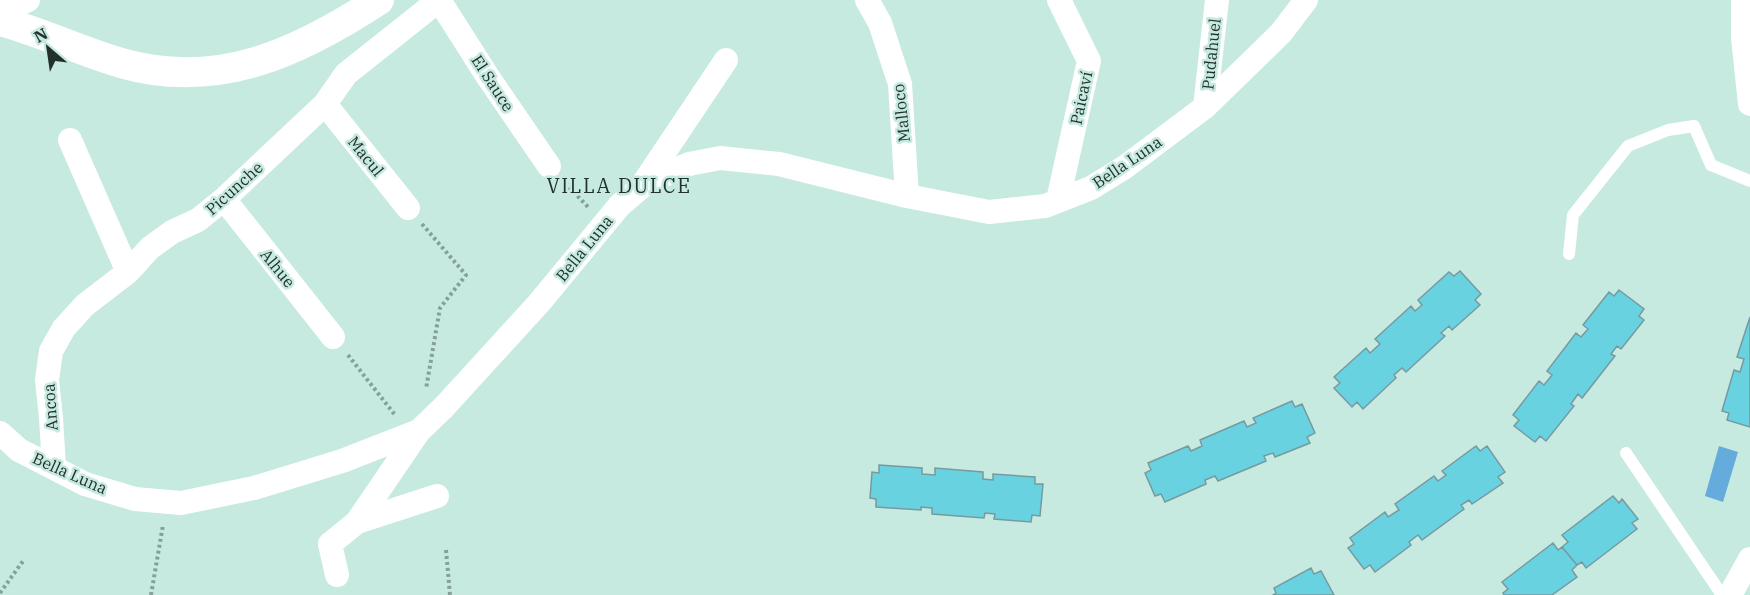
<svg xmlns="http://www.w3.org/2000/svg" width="1750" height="595" font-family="'IBM Plex Serif',serif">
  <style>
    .water { fill: #65abdb }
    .building { fill: #69d2e1; stroke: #779aa0; stroke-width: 1.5 }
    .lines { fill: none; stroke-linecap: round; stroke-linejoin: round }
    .path { stroke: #85a099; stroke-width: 4; stroke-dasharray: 3 3; stroke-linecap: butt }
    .service { stroke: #fff; stroke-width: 12 }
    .minor { stroke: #fff; stroke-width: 24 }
    .tertiary { stroke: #fff; stroke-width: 30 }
    .labels { text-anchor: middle; stroke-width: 5; stroke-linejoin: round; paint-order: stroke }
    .street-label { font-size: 16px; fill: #23312d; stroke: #c6eae0 }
    .quarter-label { font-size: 20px; letter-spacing: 1.5px; fill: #23312d; stroke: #c6eae0 }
  </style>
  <rect width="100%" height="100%" fill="#c6eae0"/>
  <!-- water -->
  <path class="water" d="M1719,446L1738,452L1723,502L1705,496Z"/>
  <!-- building -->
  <path class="building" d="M1460,271L1481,294L1475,300L1480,305L1452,330L1449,326L1441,333L1445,336L1406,372L1402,368L1394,375L1396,378L1363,409L1357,402L1352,407L1334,388L1340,383L1334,377L1366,348L1370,353L1380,344L1375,339L1411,306L1415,311L1422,305L1418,300L1449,272L1454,276Z
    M1619,290L1644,309L1639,316L1644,320L1621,349L1617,346L1611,354L1615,356L1582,398L1578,394L1571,404L1574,406L1546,441L1540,436L1535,442L1514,426L1519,420L1513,415L1539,381L1544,385L1552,375L1547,371L1576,333L1581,337L1588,329L1583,325L1609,292L1614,296Z
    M1750,317V427L1727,420L1729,413L1722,411L1734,370L1740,372L1744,359L1737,357Z
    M1292,401L1295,407L1302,404L1315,433L1307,437L1310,443L1275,457L1273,453L1264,456L1266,461L1218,481L1215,476L1205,480L1206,484L1165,502L1161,494L1155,496L1145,473L1151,470L1148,463L1188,446L1191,451L1202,446L1200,440L1244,421L1247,427L1256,423L1253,418Z
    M1476,446L1480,451L1487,446L1505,472L1498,477L1503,483L1472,504L1469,500L1461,505L1464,509L1422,540L1418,535L1409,542L1411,545L1375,572L1370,565L1364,569L1348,548L1354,544L1350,538L1385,512L1388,517L1399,510L1395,504L1434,476L1438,481L1446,475L1442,471Z
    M879,465L922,468V474L935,475V468L983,472V479L993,480V474L1035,477V484H1043L1040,516L1032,515L1031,522L994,519L995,514L985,513L984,518L932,514V508L921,507V510L876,507V499L870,498L872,472L879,473Z
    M1613,496L1619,503L1622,499L1638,519L1632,523L1637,529L1586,568L1582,562L1577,565L1562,547L1568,542L1562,535Z
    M1553,543L1558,550L1562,547L1577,565L1572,570L1577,577L1552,595H1504L1503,593L1508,589L1502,582Z
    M1311,568L1314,574L1321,571L1334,595H1273L1276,593L1274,588Z"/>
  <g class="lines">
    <!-- path -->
    <path class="path" d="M565,183L589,208
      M422,224L466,275L440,308L426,389
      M348,355L395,415
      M446,550L450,595
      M0,593L23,561
      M151,595L163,525"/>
    <!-- service -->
    <path class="service" d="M1569,254L1573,215L1628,146L1668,130L1694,126L1711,165L1750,181
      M1626,453L1722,595"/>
    <!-- minor -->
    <path class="minor" d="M867,0L880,23L900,84L907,196
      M1743,0V38L1750,104
      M0,2L20,4L28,0
      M325,104L408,208
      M1205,107L1217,0
      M70,140L128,272
      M643,184L726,60
      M224,199L333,337
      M1058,200L1089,61L1059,0
      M0,433L19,450L85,484L135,499L181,503L254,488L342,461L419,431L444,407L539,303L620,205L646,183L689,164L720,158L779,164L907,196L989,212L1045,206L1091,188L1125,167L1205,107L1281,33L1306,0
      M54,467L51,418L47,380L51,351L64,328L85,305L128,272L150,248L172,232L198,220L224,199L325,104L346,74L439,0L488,77L549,166
      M357,522L437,496
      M337,575L330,544L357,522L419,431
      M1730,595L1750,559"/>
    <!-- tertiary -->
    <path class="tertiary" d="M0,21C41,32 80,51 121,63C218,91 300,52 379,0"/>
  </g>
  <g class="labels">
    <!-- street labels -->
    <g class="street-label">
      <text transform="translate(1211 54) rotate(-84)" y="6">Pudahuel</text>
      <text transform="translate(493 83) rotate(57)" y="6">El Sauce</text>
      <text transform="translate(1081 98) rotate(-78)" y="6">Paicaví</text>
      <text transform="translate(901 113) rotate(-96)" y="6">Malloco</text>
      <text transform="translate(366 156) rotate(51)" y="6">Macul</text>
      <text transform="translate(1127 162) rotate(-34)" y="6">Bella Luna</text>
      <text transform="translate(234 188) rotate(-42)" y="6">Picunche</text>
      <text transform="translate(584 248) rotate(-51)" y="6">Bella Luna</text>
      <text transform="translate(278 268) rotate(51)" y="6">Alhue</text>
      <text transform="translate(50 407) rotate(-94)" y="6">Ancoa</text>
      <text transform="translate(70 473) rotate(24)" y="6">Bella Luna</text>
    </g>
    <!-- quarter labels -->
    <g class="quarter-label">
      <text x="619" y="193">VILLA DULCE</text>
    </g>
  </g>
  <!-- north arrow -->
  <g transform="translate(48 48) rotate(331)" stroke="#c6eae0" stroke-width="4.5" paint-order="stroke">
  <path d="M0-4.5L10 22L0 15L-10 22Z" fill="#23312d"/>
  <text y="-9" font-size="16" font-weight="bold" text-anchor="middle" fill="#23312d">N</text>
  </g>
</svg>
